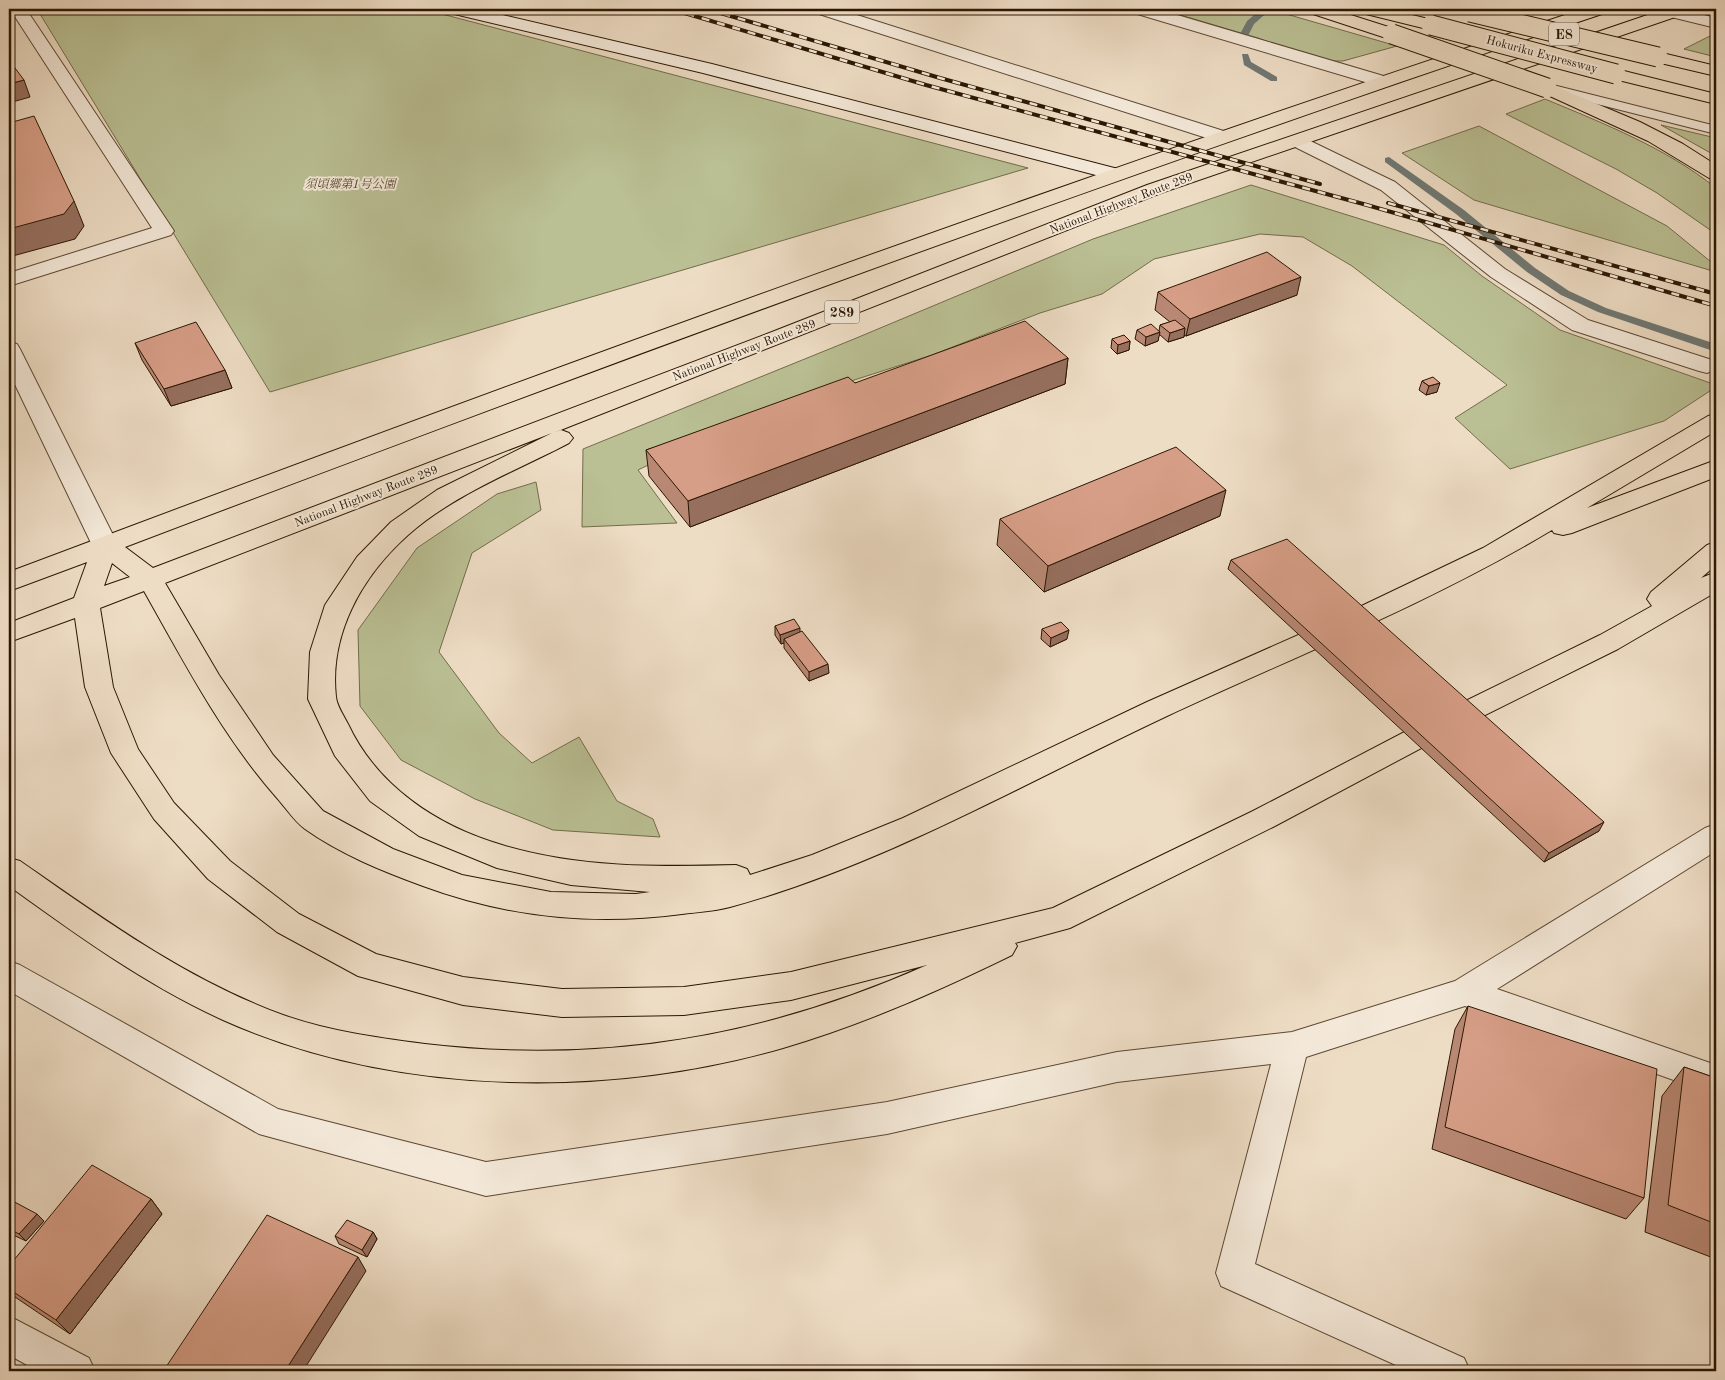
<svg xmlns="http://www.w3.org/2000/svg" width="1725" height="1380" font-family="'Old Standard TT','Noto Serif JP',serif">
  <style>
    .green { fill: #bac094; stroke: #736c4b }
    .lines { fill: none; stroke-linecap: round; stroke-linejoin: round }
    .stream { fill: #707873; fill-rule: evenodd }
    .lane-casing { stroke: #5c4833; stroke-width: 2 }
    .street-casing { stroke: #5c4833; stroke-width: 2 }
    .secondary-casing { stroke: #2c1702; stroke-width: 2 }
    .highway-casing { stroke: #2c1702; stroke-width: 2 }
    .lane { fill: #f4e9d9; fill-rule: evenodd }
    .street { fill: #f4e9d9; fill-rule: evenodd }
    .secondary { fill: #f4e9d9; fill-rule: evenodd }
    .highway { fill: #eeddc5; fill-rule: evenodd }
    .rail-casing { stroke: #2c1702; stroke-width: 4 }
    .rail { stroke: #f4e9d9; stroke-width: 2.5; stroke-dasharray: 8; stroke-linecap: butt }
    .highway-bridge-casing { stroke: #2c1702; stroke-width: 21; stroke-linecap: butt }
    .highway-bridge { stroke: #eeddc5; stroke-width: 19 }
    .wall { fill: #b98874; stroke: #2c1702 }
    .shaded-wall { fill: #966f5e; stroke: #2c1702 }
    .building { fill: #d79e87; stroke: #2c1702 }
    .labels { text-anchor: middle; stroke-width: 4; stroke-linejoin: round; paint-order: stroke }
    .far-street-label { font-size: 12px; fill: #2c1702; stroke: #f4e9d9 }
    .far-park-label { font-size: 12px; font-style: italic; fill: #574a2e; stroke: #f4e9d9 }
    .shield { fill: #f4e9d9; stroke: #685642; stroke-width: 1 }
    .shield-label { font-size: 14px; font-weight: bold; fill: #2c1702 }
  </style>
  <rect width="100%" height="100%" fill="#eeddc5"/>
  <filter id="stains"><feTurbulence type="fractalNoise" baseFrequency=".004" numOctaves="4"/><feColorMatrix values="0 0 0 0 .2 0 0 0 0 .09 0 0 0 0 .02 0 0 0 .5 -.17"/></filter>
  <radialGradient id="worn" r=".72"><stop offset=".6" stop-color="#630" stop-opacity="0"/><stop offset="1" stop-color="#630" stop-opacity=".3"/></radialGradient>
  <!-- green -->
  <path class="green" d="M37,9H423L1028,168L270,392Z
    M1160,9H1269L1397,46L1343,61H1321L1258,38Z
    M1716,33V57L1684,49Z
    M1545,99C1605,124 1666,148 1716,188V234L1657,193L1616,169L1506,114Z
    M1661,125L1716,138V156Z
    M1479,126L1667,226L1716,266V272L1474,200L1402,153Z
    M1251,185L1444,245L1482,276L1560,330L1716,385V387L1664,421L1510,469L1455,418L1507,385L1352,266L1303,237L1260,234L1154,259L1102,294L1040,313L932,355L761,410L638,470L677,523L582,527L583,449L854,339L1093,239Z
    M536,482L541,510L472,553L439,652L499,733L532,763L579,737L617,801L653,819L660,837L553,830L475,799L401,760L360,706L358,630L417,548L497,494Z"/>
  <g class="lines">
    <!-- stream -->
    <path class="stream" d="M1261,9H1271L1254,24L1248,36H1242L1240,34L1247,21Z
      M1242,54H1248L1251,62L1277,77V81H1271L1244,65Z
      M1389,157L1464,210L1535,268L1569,291L1606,308L1716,344V352L1598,312L1561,295L1527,272L1456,214L1385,162V158Z"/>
    <defs>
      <path id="lane" d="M1553,85L1716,126V134L1549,92L1547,89Z"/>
      <path id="street" d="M10,9H26L174,231L171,235L9,286V273L152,228Z
        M814,9H838L1230,133L1232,137L1230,141H1216L816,13Z
        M1132,9H1157L1387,77L1390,81L1387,85H1375L1134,13Z
        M1667,9H1680L1716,18V28L1667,16L1665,12Z
        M1298,135L1395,182L1505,269L1588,320L1715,361L1716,369L1707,373L1699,371L1572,330L1491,277L1381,190L1291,145L1289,141L1291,137Z
        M9,342L17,344L20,349L118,545L114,551L105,554L96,551L92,545L9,372Z
        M1716,824V851L1497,989L1716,1065V1095L1465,1006L1306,1057L1255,1264L1464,1358L1470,1371H1409L1221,1286L1216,1273L1271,1064L1117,1082L887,1134L486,1196L259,1134L9,991V961L20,965L278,1109L486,1162L887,1102L1117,1052L1292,1032L1455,981L1705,828Z
        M9,1316L89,1358L95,1371H38L9,1355Z"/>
      <path id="secondary" d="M448,9H477L712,64L1122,170L1125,174L1122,178L1115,180L703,73L450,13Z"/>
      <path id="highway" d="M1308,9H1332L1398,30L1401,34L1398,38H1386L1310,13Z
        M1360,9H1387L1437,21L1440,25L1437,29L1431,30L1362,13Z
        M1583,9H1607L1605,13C1108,179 615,361 125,547L153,568L777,330L1147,185L1665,9H1689L1687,13L1161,193L553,433L561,430L569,433L573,438L569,443C516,471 454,494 408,535C362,576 329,634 336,697C337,706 344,716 348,724C377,786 437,826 502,845C578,868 657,867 736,865L747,869L750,875L812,855L903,818L1147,702L1330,621L1483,548L1708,416L1716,414V431L1587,508L1716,460V477L1572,533L1563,535L1554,533L1552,530C1430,603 1296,656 1167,716C1024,783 884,865 730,907C715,911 698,912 682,914C593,926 507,917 423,886C382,871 340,854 305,829C294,821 286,808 277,798C223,737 184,662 144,591L100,608L113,687L138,749L174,803L230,861L299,914L376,954L463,977L562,989L684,987L791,972L1053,908L1253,811L1439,714L1600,635L1652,606L1647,599L1651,592L1707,545L1716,542V565L1701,578L1716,572V592L1618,649L1459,728L1273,827L1070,928L1015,943L1017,946L1012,955C938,991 862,1025 783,1048C606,1099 392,1096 223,1020C146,985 77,935 9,886V858L20,861C103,919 187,980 283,1015C328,1031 378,1038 425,1044C602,1065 765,1037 927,965L791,1000L684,1015L562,1017L463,1005L358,976L277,932L208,879L154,819L111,753L85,687L75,618L9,642V623L74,598L87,562L9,591V572C530,376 1054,184 1583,9ZM552,433L437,490L391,522L357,557L325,605L310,652L308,699L335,756L370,801L419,836L497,868L571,885L650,892L636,894L551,892L462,875L393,849L323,811L273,755L219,675L165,583ZM112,563L130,577L104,586Z
        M1658,52L1716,66V76L1652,61L1649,57L1652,53Z
        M1616,69L1716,94V104L1610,78L1607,74L1610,70Z
        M1547,83L1640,122L1683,144L1716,165V180L1709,178L1648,141L1541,92L1538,88L1541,84Z"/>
    </defs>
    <!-- lane casing -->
    <use href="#lane" class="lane-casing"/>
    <!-- street casing -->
    <use href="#street" class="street-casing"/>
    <!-- secondary casing -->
    <use href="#secondary" class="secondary-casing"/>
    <!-- highway casing -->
    <use href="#highway" class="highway-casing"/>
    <!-- lane -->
    <use href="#lane" class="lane"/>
    <!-- street -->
    <use href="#street" class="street"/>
    <!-- secondary -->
    <use href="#secondary" class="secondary"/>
    <!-- highway -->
    <use href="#highway" class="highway"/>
    <defs>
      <path id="rail" d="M671,9L926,85L1367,205L1716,306
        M707,9L940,78L1320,184
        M1388,203L1716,294"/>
    </defs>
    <!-- rail casing -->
    <use href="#rail" class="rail-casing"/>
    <!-- rail -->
    <use href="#rail" class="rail"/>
    <defs>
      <path id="highway-bridge" d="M1470,12L1658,57
        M1431,25L1616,74
        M1392,34L1547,88"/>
    </defs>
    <!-- highway-bridge casing -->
    <use href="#highway-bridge" class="highway-bridge-casing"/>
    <!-- highway-bridge -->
    <use href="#highway-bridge" class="highway-bridge"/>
  </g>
  <!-- wall -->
  <path class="wall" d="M1158,292L1297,295L1186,336L1184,335V337L1168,342L1159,334L1158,341L1145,346L1135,339L1137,330L1159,331L1160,325L1170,322L1155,310Z
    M1112,339L1130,341L1129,350L1117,354L1111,348Z
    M135,343L225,370L232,388L171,406L142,360Z
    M1068,358L1065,384L690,527L649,476L646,450L855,383Z
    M1422,381L1437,392L1426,395L1419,390Z
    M1220,516L1044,592L997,545L1000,519Z
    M1231,560L1599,831L1544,862L1228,569Z
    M775,626L800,632L829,673L809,681L784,648V643L781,644L775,635Z
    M1042,629L1067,639L1050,647L1041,639Z
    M1468,1006L1644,1198L1626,1219L1432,1149L1455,1029Z
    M1684,1067L1716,1078V1259L1645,1232L1662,1096Z
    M9,1199L44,1221L26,1241L9,1233Z
    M151,1199L162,1214L70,1334L9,1293V1266Z
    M373,1232L377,1239L367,1257L339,1244L335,1236Z"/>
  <!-- shaded-wall -->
  <path class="shaded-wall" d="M24,80L30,97L9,103V84Z
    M74,201L84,226L75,239L9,257V229Z
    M1301,277L1297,295L1186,336L1190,319Z
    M1185,328L1184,337L1168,342L1170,333Z
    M1160,332L1158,341L1145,346L1146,337Z
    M1130,341L1129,350L1117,354L1118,345Z
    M1068,358L1065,384L690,527L688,501Z
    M225,370L232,388L171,406L164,389Z
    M1440,383L1437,392L1426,395L1429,386Z
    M1226,490L1220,516L1044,592L1048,566Z
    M800,628V637L784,639V643L781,644L780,635Z
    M1069,630L1067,639L1050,647L1051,638Z
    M828,664L829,673L809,681V672Z
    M1604,822L1599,831L1544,862L1549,853Z
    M151,1199L162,1214L70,1334L56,1320Z
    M37,1214L44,1221L26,1241L19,1234Z
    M373,1232L377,1239L367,1257L362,1250Z
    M358,1257L366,1271L303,1371H285Z"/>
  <!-- building -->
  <path class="building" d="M9,60L24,80L9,84Z
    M34,116L74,201L64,214L9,229V123Z
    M1267,252L1301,277L1190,319L1158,292Z
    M1175,320L1185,328L1170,333L1160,325Z
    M1025,321L1068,358L688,501L646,450L848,377L855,383Z
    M196,322L225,370L164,389L135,343Z
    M1151,324L1160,332L1146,337L1137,330Z
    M1124,335L1130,341L1118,345L1112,339Z
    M1433,377L1440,383L1429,386L1422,381Z
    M1176,447L1226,490L1048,566L1000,519Z
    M1287,539L1604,822L1549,853L1231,560Z
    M794,619L800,628L780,635L775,626Z
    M1061,622L1069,630L1051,638L1042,629Z
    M802,631L828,664L809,672L784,639Z
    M1468,1006L1657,1069L1644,1198L1445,1127Z
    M1684,1067L1716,1078V1224L1668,1205Z
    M92,1165L151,1199L56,1320L9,1289V1266Z
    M9,1199L37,1214L19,1234L9,1229Z
    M267,1215L358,1257L285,1371H165L164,1370Z
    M347,1220L373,1232L362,1250L335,1236Z"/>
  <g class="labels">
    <!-- far-street labels -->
    <g class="far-street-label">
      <text transform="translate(1542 54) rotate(15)" y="4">Hokuriku Expressway</text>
      <text transform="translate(1121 203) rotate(-21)" y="4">National Highway Route 289</text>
      <text transform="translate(744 350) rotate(-21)" y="4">National Highway Route 289</text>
      <text transform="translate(366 496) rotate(-21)" y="4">National Highway Route 289</text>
    </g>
    <!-- far-park labels -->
    <g class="far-park-label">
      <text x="350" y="188">須頃郷第1号公園</text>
    </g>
    <!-- shield labels -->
    <g class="shield">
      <rect x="1549" y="22.5" width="30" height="23" rx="4"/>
      <rect x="824.5" y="300.5" width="35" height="23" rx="4"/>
    </g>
    <g class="shield-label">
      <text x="1564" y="39">E8</text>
      <text x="842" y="317">289</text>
    </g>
  </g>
  <!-- margin -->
  <rect width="1725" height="1380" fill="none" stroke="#eeddc5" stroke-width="30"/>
  <rect x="10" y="10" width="1705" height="1360" fill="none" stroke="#2c1702" stroke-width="2.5"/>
  <rect x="15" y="15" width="1695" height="1350" fill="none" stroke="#2c1702"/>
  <rect width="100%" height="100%" filter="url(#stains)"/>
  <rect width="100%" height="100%" fill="url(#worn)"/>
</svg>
